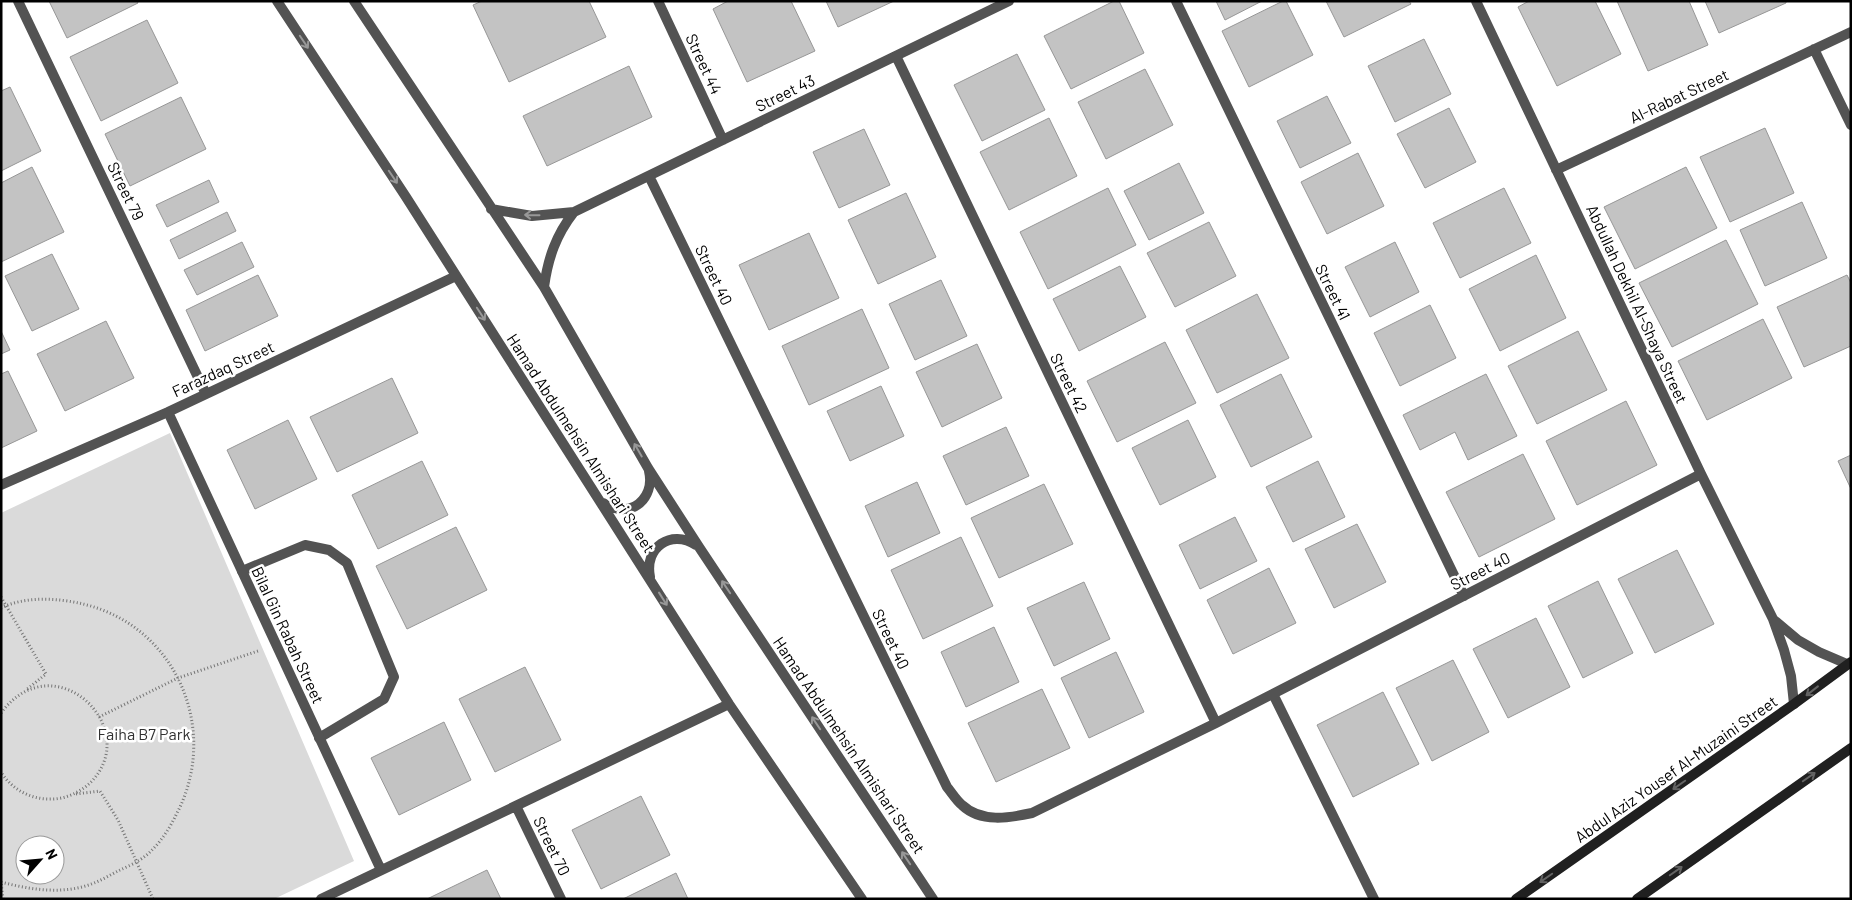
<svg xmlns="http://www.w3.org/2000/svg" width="1852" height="900" font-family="Barlow,sans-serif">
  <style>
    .green { fill: #dadada; fill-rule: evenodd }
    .building { fill: #c3c3c3; stroke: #979797 }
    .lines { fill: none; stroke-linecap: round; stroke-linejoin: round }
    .path { stroke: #757575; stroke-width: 3; stroke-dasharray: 1 2.5; stroke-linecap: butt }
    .lane { stroke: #535353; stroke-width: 10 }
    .street { stroke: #535353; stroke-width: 10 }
    .secondary { stroke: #202020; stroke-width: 10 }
    .oneway { stroke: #989898 }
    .oneway2 { stroke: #636363 }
    .labels { text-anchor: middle; stroke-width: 5; stroke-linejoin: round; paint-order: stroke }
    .street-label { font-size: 16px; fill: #000; stroke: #fff }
    .park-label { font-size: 16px; fill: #313131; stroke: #fff }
  </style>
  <rect width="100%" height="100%" fill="#fff"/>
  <!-- green -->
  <path class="green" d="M170,433L354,861L274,899H1V513ZM25,845H55V875H25Z"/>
  <!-- building -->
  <path class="building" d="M49,1H137L138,3L67,38Z
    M482,1H589L606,37L509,82L473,5Z
    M728,1H791L815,51L747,82L713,9Z
    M826,1H894L838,27Z
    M1114,1H1119L1144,53L1071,89L1044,36Z
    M1216,1H1262L1225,20Z
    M1283,1H1286L1313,55L1249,87L1222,31Z
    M1326,1H1409L1411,4L1344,37Z
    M1529,1H1595L1621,54L1557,86L1518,7Z
    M1617,1H1689L1708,45L1648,71Z
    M1705,1H1786V3L1719,33Z
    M147,20L178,83L101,121L70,57Z
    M1424,39L1451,94L1395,122L1368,66Z
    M1017,54L1045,110L982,141L954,85Z
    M629,66L652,117L547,166L523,116Z
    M1145,69L1173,125L1106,159L1078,102Z
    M10,87L41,151L1,171V91Z
    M1327,96L1351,143L1300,168L1277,121Z
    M181,97L206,149L130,186L105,134Z
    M1449,108L1476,162L1425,188L1397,134Z
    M1049,118L1077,176L1009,210L980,152Z
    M1765,128L1794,193L1730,222L1700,157Z
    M864,129L890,185L839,208L813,152Z
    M1358,153L1384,206L1327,234L1301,182Z
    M1179,163L1204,213L1149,240L1124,191Z
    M32,167L64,232L1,262V183Z
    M1686,167L1717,228L1635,269L1604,207Z
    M209,180L219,202L167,227L156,205Z
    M1108,188L1136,245L1048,289L1020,232Z
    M1504,188L1531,243L1460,278L1433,223Z
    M906,193L936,257L878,284L848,220Z
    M1802,202L1827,258L1765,286L1740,230Z
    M227,212L236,231L179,259L170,240Z
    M1209,222L1236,276L1175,307L1147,253Z
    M809,233L839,298L769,330L739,265Z
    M1726,240L1758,304L1672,347L1639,283Z
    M242,242L254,267L197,295L184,270Z
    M1395,242L1419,292L1370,317L1345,267Z
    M52,254L79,309L32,331L5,276Z
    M1536,255L1566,318L1500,351L1469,289Z
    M1120,266L1146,317L1079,351L1053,299Z
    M258,275L278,316L205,351L186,310Z
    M1847,275L1851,283V346L1804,367L1777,307Z
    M941,280L967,336L915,360L889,304Z
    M1257,294L1289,358L1217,393L1186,330Z
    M1430,305L1456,358L1400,386L1374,333Z
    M862,309L889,368L809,405L782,346Z
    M1763,319L1792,378L1707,420L1678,361Z
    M106,321L134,378L65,411L37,354Z
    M1,331L10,350L1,354Z
    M1578,331L1607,390L1537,424L1508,366Z
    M1165,342L1196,403L1117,442L1087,381Z
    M977,344L1002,398L942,427L916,372Z
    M8,371L37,431L1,448V374Z
    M1281,374L1312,437L1251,467L1220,405Z
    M1486,374L1517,436L1468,460L1455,432L1420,450L1403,415Z
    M392,378L418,433L337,472L310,417Z
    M881,386L904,436L850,461L827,411Z
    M1626,401L1657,465L1577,505L1546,441Z
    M288,420L317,479L255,509L227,450Z
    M1188,420L1216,477L1160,505L1132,448Z
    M1006,427L1029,476L966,505L943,456Z
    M1523,454L1555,519L1479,557L1446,492Z
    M1851,455V489L1838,461Z
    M422,461L448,515L378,549L352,495Z
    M1318,461L1345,517L1293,542L1266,487Z
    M917,482L940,533L888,557L865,506Z
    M1044,484L1073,544L999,578L971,518Z
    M1235,517L1257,561L1200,589L1179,545Z
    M1357,524L1386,582L1334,608L1305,549Z
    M456,527L487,590L407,629L376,566Z
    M961,537L993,606L923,639L891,570Z
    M1677,550L1714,624L1655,653L1618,579Z
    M1269,568L1296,623L1233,654L1207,600Z
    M1598,581L1633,653L1583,678L1548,606Z
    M1084,582L1110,639L1054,666L1027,608Z
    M1536,618L1570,687L1508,718L1473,649Z
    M994,627L1019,682L966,707L941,652Z
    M1116,652L1144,712L1089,738L1061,678Z
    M1453,660L1489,732L1432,761L1396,688Z
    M525,667L561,740L495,772L459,699Z
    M1042,689L1070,748L996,782L968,723Z
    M1383,692L1419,764L1353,797L1317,725Z
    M444,722L471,780L399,815L371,758Z
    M641,796L670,855L601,889L572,830Z
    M487,870L501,899H427Z
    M676,873L688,899H623Z"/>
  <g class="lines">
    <!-- path -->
    <path class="path" d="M1,597L46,674L26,690
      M1,608C25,596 58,598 83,604C177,626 221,731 176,815C168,832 154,852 138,861C132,865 124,868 118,871C110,875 102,880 94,883C65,895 31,890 1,882L3,899
      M1,713C54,641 145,729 90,783C80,792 66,799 52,799C32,800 12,790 1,772
      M99,717L178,678L258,651
      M76,794L100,791L118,820L153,899"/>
    <!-- lane -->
    <path class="lane" d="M242,571L305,545L329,550L347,563L394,677L384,699L319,738"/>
    <!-- street -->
    <path class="street" d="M18,1L206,394
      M277,1L406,197L729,704L862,899
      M354,1L544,287L648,468L699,547L933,899
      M658,1L723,140
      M1176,1L1464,596
      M1476,1L1701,474L1773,619L1784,650L1791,676L1794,704
      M1814,49L1851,125
      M896,56L1216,723
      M1556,170L1851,32
      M649,176L947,787C952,793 956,800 962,805C981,823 1009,818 1032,813L1216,723L1701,474
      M491,209L532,216L574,212L1009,1
      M544,287C548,258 556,235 574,212
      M168,412L381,870
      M1,485L168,412L456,276
      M603,503C607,505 611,507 614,508C639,515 654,492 649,471
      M650,577C644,547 671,529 696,545
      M1774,620L1798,640L1819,652L1847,664
      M1273,694L1374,899
      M516,806L561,899
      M321,899L729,704"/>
    <!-- secondary -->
    <path class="secondary" d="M1516,899L1794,704L1851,662
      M1637,899L1851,748"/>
  </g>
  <!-- one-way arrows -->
  <defs><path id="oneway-shaft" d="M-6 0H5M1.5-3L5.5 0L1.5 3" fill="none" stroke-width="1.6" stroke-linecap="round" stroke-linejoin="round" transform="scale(1.25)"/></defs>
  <g class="oneway">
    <use href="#oneway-shaft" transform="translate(304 42) rotate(56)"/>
    <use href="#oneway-shaft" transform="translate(393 177) rotate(56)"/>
    <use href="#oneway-shaft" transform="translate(532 215) rotate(-179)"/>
    <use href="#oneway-shaft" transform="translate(481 314) rotate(57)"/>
    <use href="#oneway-shaft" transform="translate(638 450) rotate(-120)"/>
    <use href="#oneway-shaft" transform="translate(726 587) rotate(-124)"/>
    <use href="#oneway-shaft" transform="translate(663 599) rotate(58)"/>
    <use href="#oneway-shaft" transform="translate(816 723) rotate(-124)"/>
    <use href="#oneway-shaft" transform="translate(906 858) rotate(-124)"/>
  </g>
  <g class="oneway2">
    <use href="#oneway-shaft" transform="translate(1812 691) rotate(142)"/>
    <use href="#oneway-shaft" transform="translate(1809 777) rotate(-35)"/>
    <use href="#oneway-shaft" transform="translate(1679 785) rotate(145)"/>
    <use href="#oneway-shaft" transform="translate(1676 871) rotate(-35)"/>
    <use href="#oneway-shaft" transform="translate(1546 878) rotate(145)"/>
  </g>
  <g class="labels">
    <!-- street labels -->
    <g class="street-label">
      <text transform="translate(704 64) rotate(65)" y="6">Street 44</text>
      <text transform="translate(785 93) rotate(-26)" y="6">Street 43</text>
      <text transform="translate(1679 96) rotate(-25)" y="6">Al-Rabat Street</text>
      <text transform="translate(126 191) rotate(64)" y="6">Street 79</text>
      <text transform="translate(714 275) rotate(64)" y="6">Street 40</text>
      <text transform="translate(1333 292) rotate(64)" y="6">Street 41</text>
      <text transform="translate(1637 304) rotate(65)" y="6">Abdullah Dekhil Al-Shaya Street</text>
      <text transform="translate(223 369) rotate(-25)" y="6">Farazdaq Street</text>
      <text transform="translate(1069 383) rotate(64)" y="6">Street 42</text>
      <text transform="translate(581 443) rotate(57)" y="6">Hamad Abdulmehsin Almishari Street</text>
      <text transform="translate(1480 571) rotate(-27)" y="6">Street 40</text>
      <text transform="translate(288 635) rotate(65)" y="6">Bilal Gin Rabah Street</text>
      <text transform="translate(891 639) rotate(64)" y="6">Street 40</text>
      <text transform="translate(849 745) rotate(56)" y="6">Hamad Abdulmehsin Almishari Street</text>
      <text transform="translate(1676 769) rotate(-35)" y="6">Abdul Aziz Yousef Al-Muzaini Street</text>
      <text transform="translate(552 846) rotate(64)" y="6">Street 70</text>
    </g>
    <!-- park labels -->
    <g class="park-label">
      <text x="144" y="740">Faiha B7 Park</text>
    </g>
  </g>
  <!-- border -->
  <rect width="1852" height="900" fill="none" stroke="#000000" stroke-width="5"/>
  <!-- north arrow -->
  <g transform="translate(40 860) rotate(63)"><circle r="24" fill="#ffffff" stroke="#999999"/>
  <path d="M0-4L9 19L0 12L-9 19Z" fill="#000000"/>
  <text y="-8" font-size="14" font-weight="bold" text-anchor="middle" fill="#000000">N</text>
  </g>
</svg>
